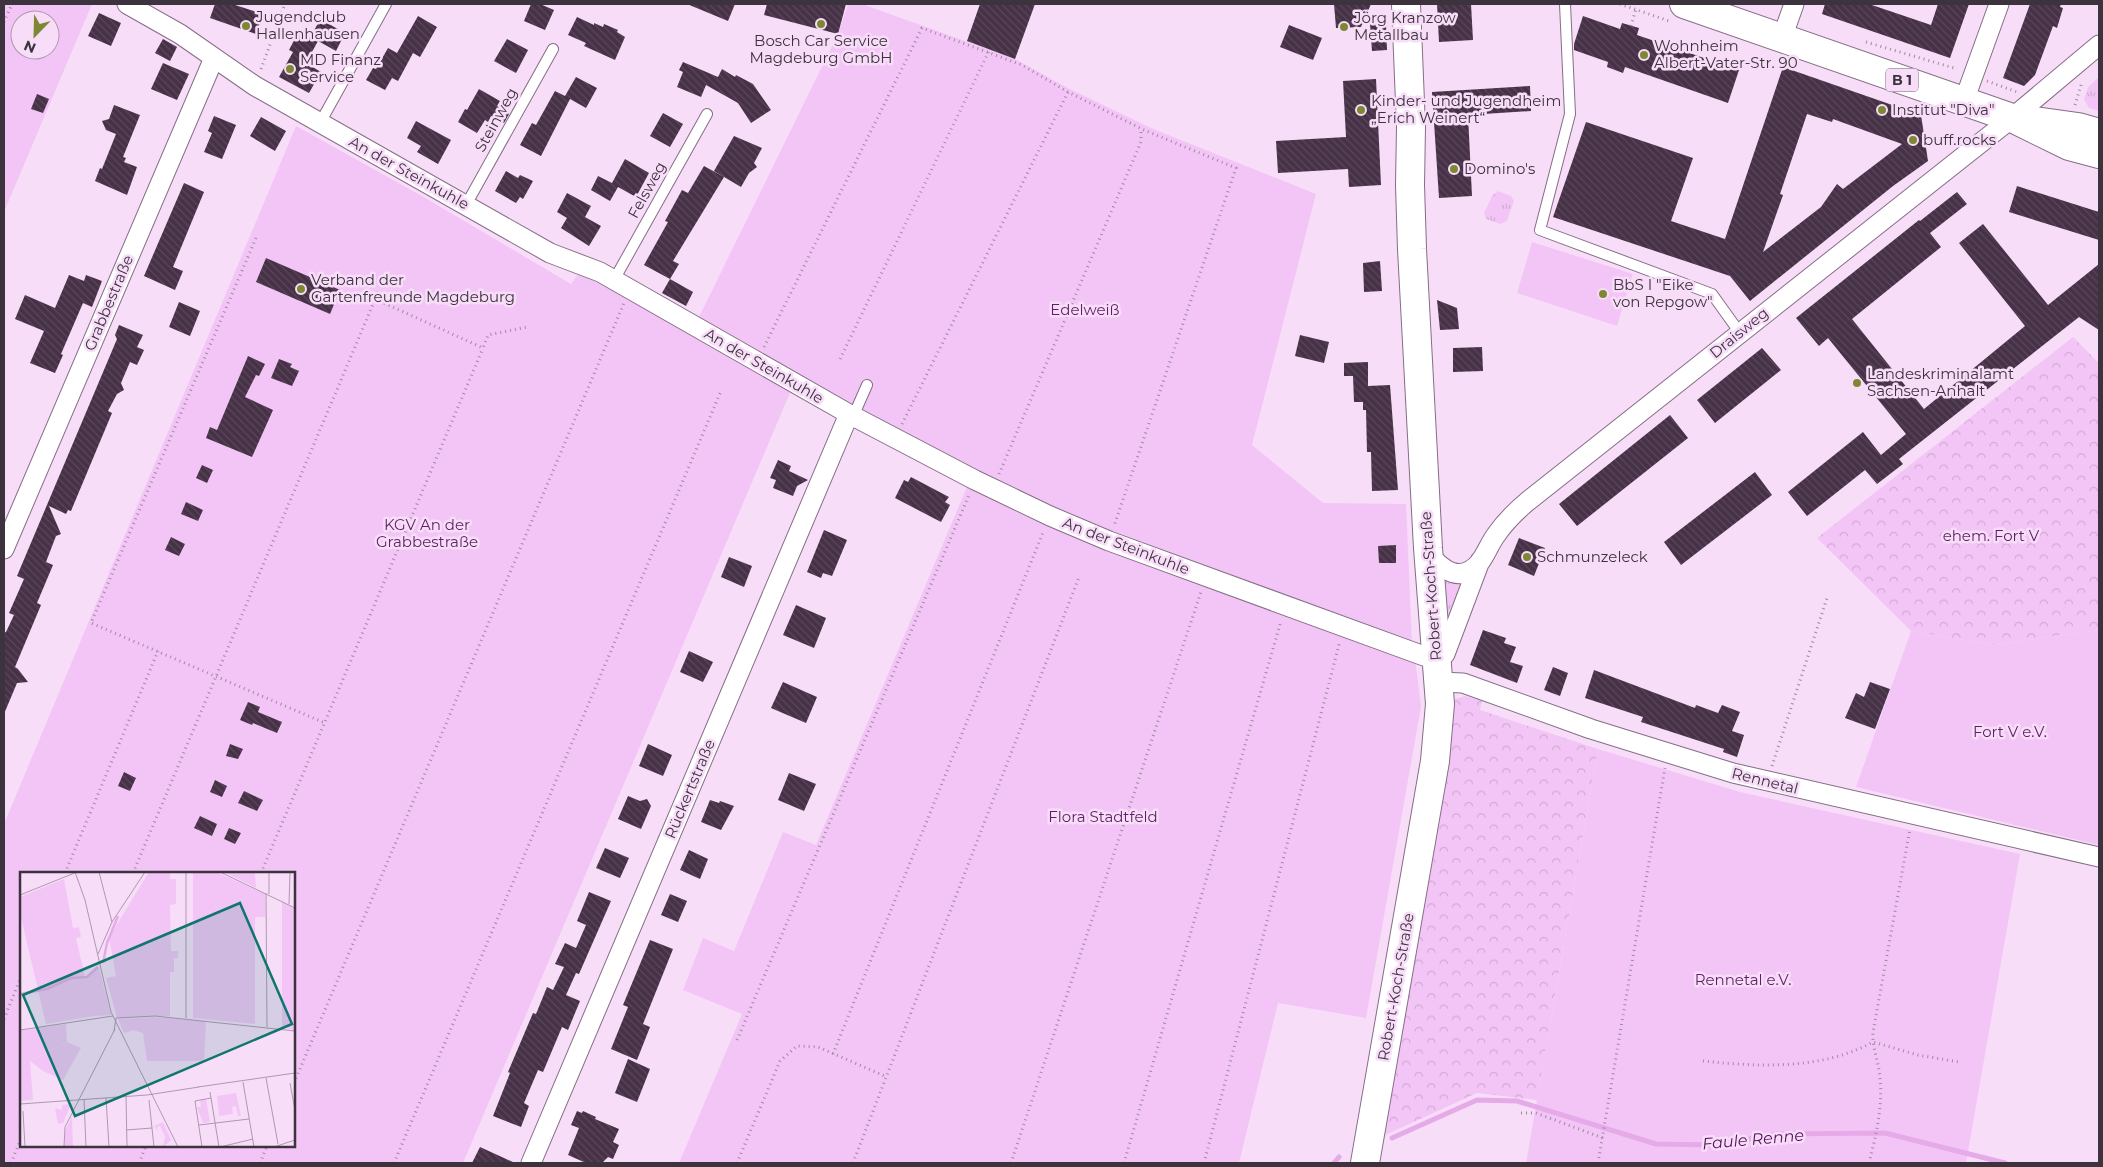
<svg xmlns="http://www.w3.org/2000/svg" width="2103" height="1167" font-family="Montserrat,sans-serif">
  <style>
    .grass { fill: url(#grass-tufts) }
    .park { fill: url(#park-crowns) }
    .garden { fill: #f3c5f6; fill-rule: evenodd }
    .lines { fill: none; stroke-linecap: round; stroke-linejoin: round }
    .stream { stroke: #e4abe8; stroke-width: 5 }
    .building { fill: url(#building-back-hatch); fill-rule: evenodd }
    .lane-casing { stroke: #856d86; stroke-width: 12 }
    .street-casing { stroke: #856d86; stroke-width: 21 }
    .secondary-casing { stroke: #856d86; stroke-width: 30 }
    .primary-casing { stroke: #856d86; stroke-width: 30 }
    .path { stroke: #9e8b9f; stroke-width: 3; stroke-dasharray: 1 4; stroke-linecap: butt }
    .lane { stroke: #fff; stroke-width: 10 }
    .street { stroke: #fff; stroke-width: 19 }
    .secondary { stroke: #fff; stroke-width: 28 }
    .primary { stroke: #fff; stroke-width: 28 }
    .poi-dot { fill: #7e8733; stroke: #f8ddf9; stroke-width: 2 }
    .labels { text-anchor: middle; stroke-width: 5; stroke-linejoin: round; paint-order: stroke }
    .shield { fill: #f8ddf9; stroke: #756676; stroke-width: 1 }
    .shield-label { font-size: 14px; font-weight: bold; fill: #3d333e }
    .poi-label { font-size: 15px; fill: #3d333e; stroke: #f8ddf9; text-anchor: start }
    .street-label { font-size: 15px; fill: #3d333e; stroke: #f8ddf9 }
    .park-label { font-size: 15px; fill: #601e66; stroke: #f8ddf9 }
    .water-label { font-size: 16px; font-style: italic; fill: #530f59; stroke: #f8ddf9 }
    .inset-river { fill: none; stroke: #e4abe8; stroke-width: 2.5 }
    .inset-road { fill: none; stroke: #ad99ae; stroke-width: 1 }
    .view { fill: #0f766e; fill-opacity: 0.15; stroke: #0f766e; stroke-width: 2.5 }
    .inset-edge { fill: none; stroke: #3d333e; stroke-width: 2.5 }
  </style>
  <defs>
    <pattern id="grass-tufts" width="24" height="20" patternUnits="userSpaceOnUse" patternTransform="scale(1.25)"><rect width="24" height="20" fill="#f3c5f6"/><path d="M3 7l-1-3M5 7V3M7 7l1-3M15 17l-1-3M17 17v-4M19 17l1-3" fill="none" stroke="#d1aad4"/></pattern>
    <pattern id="park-crowns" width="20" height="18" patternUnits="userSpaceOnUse" patternTransform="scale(1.25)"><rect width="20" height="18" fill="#f3c5f6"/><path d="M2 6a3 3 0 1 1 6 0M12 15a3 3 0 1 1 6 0" fill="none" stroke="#d1aad4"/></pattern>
    <pattern id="building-back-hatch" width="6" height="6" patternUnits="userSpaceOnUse" patternTransform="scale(1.25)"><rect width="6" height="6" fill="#463147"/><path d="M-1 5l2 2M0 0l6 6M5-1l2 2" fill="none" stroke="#59475a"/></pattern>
  </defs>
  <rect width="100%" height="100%" fill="#f8ddf9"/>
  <!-- grass -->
  <path class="grass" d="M2099,77V111L2089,108L2084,99L2088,87Z
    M1498,191L1511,196L1514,201L1507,221L1500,224L1486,219L1484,213L1492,196Z
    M1442,580L1450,583H1462L1446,619Z"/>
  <!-- park -->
  <path class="park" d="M2073,337L2099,363V630L1994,645L1911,631L1817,538Z
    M1465,696L1482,701L1480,710L1598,749L1537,1100L1477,1093L1383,1136L1452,709L1455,699Z"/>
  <!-- garden -->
  <path class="garden" d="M4,4H92L4,212ZM20,20H50V50H20Z
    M848,4H862L1015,59L1068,88L1151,128L1316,194L1252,445L1323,503L1406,504L1412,645L1111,535L996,481L898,432L698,319L838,34Z
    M296,126L422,196L571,284L579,273L792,388L463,1163H4V824ZM21,873H294V1146H21Z
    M1532,242L1633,274L1617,326L1517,293Z
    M969,482L1415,658L1421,707L1366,1018L1278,1003L1239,1163H679L742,1014L683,990L703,938L734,951L783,832L816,845Z
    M2099,630V845L1856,787L1911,631L1994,645Z
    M1598,749L1740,792L2020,854L1966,1163H1526Z"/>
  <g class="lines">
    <!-- stream -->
    <path class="stream" d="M1392,1138L1477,1100L1517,1101L1656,1144L1715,1145L1777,1134L1885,1133L2005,1163
      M1334,1163L1339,1157"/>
  </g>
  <!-- building -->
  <path class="building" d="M215,4H232L263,14L256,34L210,18Z
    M531,4H540L554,10L545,30L524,21Z
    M687,4H735L728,21Z
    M767,4H846L838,34L764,15Z
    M980,4H1035L1015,59L967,41Z
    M1334,4H1371L1361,27L1336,28Z
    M1437,4H1471L1473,40L1439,42Z
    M1825,4H1869L1931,25L1938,4H1969L1950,58L1822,14Z
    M2030,4H2061L2060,7L2063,8L2057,28L2053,26L2035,75L2024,86L2003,78Z
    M99,13L121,23L111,46L88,36Z
    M418,16L437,27L420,57L413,53L398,81L392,78L385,90L366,80L373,68L376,69L388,48L397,53Z
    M1583,16L1620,29L1622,23L1639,28L1637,35L1739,70L1728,103L1625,67L1623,73L1607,67L1608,62L1574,50V44Z
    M577,17L594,25V23L603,27L604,24L618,30L617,32L625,37L615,60L584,46L586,43L568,35Z
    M320,19L345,33L336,51L311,37Z
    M1370,24H1386L1387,50L1372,51Z
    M1289,25L1322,38L1313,60L1280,47Z
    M299,31L318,41L306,63L321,72L309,93L279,77L293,52L289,50Z
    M163,39L177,47L170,61L155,53Z
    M507,39L528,50L516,73L494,61Z
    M683,62L718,77L722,69L735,77L736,75L753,84L771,110L751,123L738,103L706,85L701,97L677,87L683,72L679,70Z
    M163,63L189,74L177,100L151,89Z
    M1783,67L1921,115L1928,161L1893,186L1750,301L1730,276L1553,217L1586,122L1693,158L1671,221L1725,239ZM1807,114L1832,122L1833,119L1902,144L1843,189L1837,184L1821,207L1763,252L1783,195L1780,194Z
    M576,77L597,88L586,108L570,99L541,156L520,145L532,123L536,125L555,91L567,97L565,96Z
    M1376,79L1381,185L1349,187L1348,169L1278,173L1276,141L1346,137L1343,81Z
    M1530,86L1531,111L1468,115L1472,196L1439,198L1432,92Z
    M479,89L500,101L497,106L509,114L504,123L491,116L488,122L485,120L477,133L458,122L465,109L467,110Z
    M37,94L49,99L43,113L31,109Z
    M114,105L140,115L123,157L126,158L124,162L137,167L127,195L95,181L100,168L102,169L116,134L106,130L102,121L109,119Z
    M663,113L683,124L670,147L650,136Z
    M214,116L236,125L222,159L204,152L212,133L208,131Z
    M261,117L286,131L275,151L250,136Z
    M416,121L451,140L438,164L417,152L421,146L407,138Z
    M734,136L762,148L754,163L757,167L749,173L741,187L714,171Z
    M625,159L649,173L636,197L618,187L610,201L591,190L598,176L612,183Z
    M704,166L724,177L673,261L679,264L670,279L693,292L686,306L662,293L670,279L644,265L668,222L665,221L682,190L688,193Z
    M506,171L518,178L520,175L533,181L523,199L520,197L516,203L495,191Z
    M184,183L204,192L173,267L183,271L175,290L144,276Z
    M2017,186L2099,212V240L2009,212Z
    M1957,192L1967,204L1930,233L1941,247L1852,319L1924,409L2025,326L1959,243L1983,224L2048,305L2099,264V330L2079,317L1899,459L1903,464L1877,484L1865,470L1807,516L1788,492L1863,432L1881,455L1906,434L1828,338L1819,346L1796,318L1919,220L1920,221Z
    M567,193L591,206L585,217L601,226L589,246L561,228L567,218L557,212Z
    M266,258L340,290L330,314L256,282Z
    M1380,261L1382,291L1364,292L1363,263Z
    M69,275L84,281L86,275L102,281L92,307L83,303L61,354L63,355L55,373L30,363L44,331L15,319L25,295L55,308Z
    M1437,300L1457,308L1459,329L1440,330Z
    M179,302L200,311L190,336L169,327Z
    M119,325L143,335L137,347L144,350L137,365L130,362L121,383L124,390L117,394L108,411L112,413L71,511L68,510L66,514L49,506L61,534L56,536L46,562L53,565L37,603L41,605L15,667L18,669L28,682L17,683L4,714V633L6,632L14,615L9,613L24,579L17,576L117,339L115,335Z
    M1300,335L1329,342L1324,363L1295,356Z
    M1482,347L1483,371L1453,372V348Z
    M1762,348L1781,370L1715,423L1697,400Z
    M248,356L265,364L259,376L256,375L245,397L273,410L252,457L206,438L210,427L217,430Z
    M279,359L292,364L290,367L299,371L292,386L271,378Z
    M1368,362V386L1390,385L1398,490L1372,491L1371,452H1367L1366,410H1363V402H1354L1353,376H1344V363Z
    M1670,415L1688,438L1577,526L1559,504Z
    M778,460L791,466L789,471L808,480L797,486L793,496L773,488L776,480L770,478Z
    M202,465L213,470L207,483L196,478Z
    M1755,472L1772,495L1681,565L1664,542Z
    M911,477L949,497L945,502L950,505L941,522L895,498L904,480L908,482Z
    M186,502L203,510L198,521L181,514Z
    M824,530L847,540L832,576L823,573L821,578L807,572Z
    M171,537L185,544L179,556L165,550Z
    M1519,538L1545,548L1534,576L1508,565Z
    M1396,545V563H1379L1378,546Z
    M729,557L752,566L744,587L721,577Z
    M796,605L826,618L814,648L783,635Z
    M1483,630L1506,638L1504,643L1516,647L1510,662L1523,666L1517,683L1470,665Z
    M689,651L713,662L703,682L680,672Z
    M1553,667L1568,673L1560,696L1544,690Z
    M1594,670L1695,708L1696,705L1718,713L1722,705L1740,712L1732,731L1744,735L1737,757L1723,752L1724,749L1641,722L1643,717L1585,698Z
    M783,682L817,697L806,723L771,708Z
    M1870,682L1890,689L1875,729L1845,718L1856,693L1864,697Z
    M248,702L260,707L258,712L282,722L277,733L253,723L252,725L240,720Z
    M230,744L243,749L238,759L226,756Z
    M648,744L672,755L663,776L639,766Z
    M124,772L136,778L130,791L118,786Z
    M789,773L816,784L804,811L778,800Z
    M215,780L227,786L222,797L210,792Z
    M244,791L263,800L257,811L238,803Z
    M628,796L640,801L647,799L651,806L641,829L618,819Z
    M710,800L719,803L720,801L734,806L721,830L701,822Z
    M200,816L217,824L212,836L194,828Z
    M229,828L241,833L235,844L224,839Z
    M605,848L629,858L620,878L596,868Z
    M689,850L708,859L700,879L680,870Z
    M589,892L611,901L579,974L576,973L566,995L580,1001L568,1030L562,1027L543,1072L538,1070L524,1103L529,1106L521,1127L493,1116L510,1073L508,1072L533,1013L536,1014L547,987L553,990L564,967L555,964L565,943L576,948L586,925L577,921Z
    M670,894L687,901L678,922L661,915Z
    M650,940L673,949L643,1024L650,1027L637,1060L611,1049L628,1007L623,1005Z
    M628,1059L650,1069L637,1102L615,1093Z
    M577,1111L582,1113L583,1111L596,1117L595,1119L619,1129L613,1142L619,1145L613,1159L608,1157L602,1163H586L568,1155L579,1128L571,1125Z
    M480,1147L515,1163H472Z"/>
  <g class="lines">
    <defs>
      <path id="lane" d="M1565,4L1570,114L1540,230L1712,294L1740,333
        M320,123L386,4
        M466,205L553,49
        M614,280L707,114
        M849,414L856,410L867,385"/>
      <path id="street" d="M127,4L180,34L255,86L550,253L600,272L849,414L975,480L1050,516L1109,541L1424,656L1445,654L1480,561
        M1782,38L1794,4
        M1964,101L1999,4
        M4,549L214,58
        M1429,554C1443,571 1461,584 1480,562C1486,554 1490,543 1496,535C1505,522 1516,511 1528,501L2012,118L2099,45
        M1438,682L1463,683L1591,729L1733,773L2099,857
        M531,1163L849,414"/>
      <path id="secondary" d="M1365,1163L1435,761L1440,704L1428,548L1412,249L1410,185L1411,127L1406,4"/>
      <path id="primary" d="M1684,4L2012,118L2069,146L2099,154
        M2035,121L2078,127L2099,133"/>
    </defs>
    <!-- lane casing -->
    <use href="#lane" class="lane-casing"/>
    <!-- street casing -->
    <use href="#street" class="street-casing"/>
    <!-- secondary casing -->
    <use href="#secondary" class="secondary-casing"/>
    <!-- primary casing -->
    <use href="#primary" class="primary-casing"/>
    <!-- path -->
    <path class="path" d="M1620,4L1669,21
      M4,22L12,4
      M1631,26L1636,9
      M1866,42L1954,68
      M261,69L285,4
      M1987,81L2017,92
      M2075,105L2082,82
      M256,238L91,623L325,723
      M375,299L483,348L488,335L527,327
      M764,347L922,28L1022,65L1068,92L1144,130L1236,168L1114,526
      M840,359L989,51
      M902,424L1068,92
      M999,474L1141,142V128
      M1772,766L1827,598
      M65,873L158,651
      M133,873L379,290
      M261,873L483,348
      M4,1019L21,977
      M737,1040L969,495
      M833,1054L1044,530
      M1703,1061C1759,1067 1822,1070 1873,1042L1918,1055L1959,1062
      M294,1083L624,303
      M1521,1113H1536L1603,1138
      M11,1163L21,1139
      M139,1163L146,1146
      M260,1163L267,1146
      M394,1163L721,391
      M737,1163L780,1061L797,1046L818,1047L887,1077
      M853,1163L1079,577
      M1011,1163L1201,592
      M1124,1163L1281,621
      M1204,1163L1340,641
      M1598,1163L1665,768
      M1869,1163C1876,1135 1883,1107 1880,1078C1879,1063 1872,1048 1873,1032L1910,829"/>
    <!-- lane -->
    <use href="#lane" class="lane"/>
    <!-- street -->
    <use href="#street" class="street"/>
    <!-- secondary -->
    <use href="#secondary" class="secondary"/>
    <!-- primary -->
    <use href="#primary" class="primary"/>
  </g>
  <!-- markers -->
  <g class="poi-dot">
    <circle cx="821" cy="24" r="5"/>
    <circle cx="246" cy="26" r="5"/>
    <circle cx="1344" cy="27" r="5"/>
    <circle cx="1644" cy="55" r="5"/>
    <circle cx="290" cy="69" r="5"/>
    <circle cx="1361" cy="110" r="5"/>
    <circle cx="1882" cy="110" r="5"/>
    <circle cx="1913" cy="140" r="5"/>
    <circle cx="1454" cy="169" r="5"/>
    <circle cx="301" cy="289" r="5"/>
    <circle cx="1603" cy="294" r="5"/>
    <circle cx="1857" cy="383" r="5"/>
    <circle cx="1527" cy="557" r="5"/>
  </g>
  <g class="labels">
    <!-- shield labels -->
    <rect class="shield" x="1886" y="68.5" width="32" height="23" rx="4"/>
    <g class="shield-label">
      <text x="1902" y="85">B 1</text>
    </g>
    <!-- poi labels -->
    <g class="poi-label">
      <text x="256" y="22">Jugendclub<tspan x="256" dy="17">Hallenhausen</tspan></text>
      <text x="1354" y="23">Jörg Kranzow<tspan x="1354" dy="17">Metallbau</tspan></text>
      <text x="821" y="46" text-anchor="middle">Bosch Car Service<tspan x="821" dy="17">Magdeburg GmbH</tspan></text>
      <text x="1654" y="51">Wohnheim<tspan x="1654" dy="17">Albert-Vater-Str. 90</tspan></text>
      <text x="300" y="65">MD Finanz<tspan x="300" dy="17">Service</tspan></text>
      <text x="1371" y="106">Kinder- und Jugendheim<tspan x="1371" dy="17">„Erich Weinert“</tspan></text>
      <text x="1892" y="115">Institut "Diva"</text>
      <text x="1923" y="145">buff.rocks</text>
      <text x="1464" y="174">Domino's</text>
      <text x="311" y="285">Verband der<tspan x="311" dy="17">Gartenfreunde Magdeburg</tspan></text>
      <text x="1613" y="290">BbS I "Eike<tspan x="1613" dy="17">von Repgow"</tspan></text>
      <text x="1867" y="379">Landeskriminalamt<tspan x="1867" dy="17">Sachsen-Anhalt</tspan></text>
      <text x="1537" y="562">Schmunzeleck</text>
    </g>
    <!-- street labels -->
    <g class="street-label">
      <text transform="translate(496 120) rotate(-61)" y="5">Steinweg</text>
      <text transform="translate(409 173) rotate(29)" y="5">An der Steinkuhle</text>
      <text transform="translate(647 190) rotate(-61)" y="5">Felsweg</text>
      <text transform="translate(109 303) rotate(-67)" y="5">Grabbestraße</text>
      <text transform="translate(1739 333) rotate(-39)" y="5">Draisweg</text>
      <text transform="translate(764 366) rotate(30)" y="5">An der Steinkuhle</text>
      <text transform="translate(1126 546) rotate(21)" y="5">An der Steinkuhle</text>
      <text transform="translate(1431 586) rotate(-94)" y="5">Robert-Koch-Straße</text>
      <text transform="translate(1765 781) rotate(14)" y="5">Rennetal</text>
      <text transform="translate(690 789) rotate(-67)" y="5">Rückertstraße</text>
      <text transform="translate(1396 987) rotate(-80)" y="5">Robert-Koch-Straße</text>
    </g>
    <!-- park labels -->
    <g class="park-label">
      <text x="1085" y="315">Edelweiß</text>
      <text x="427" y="530">KGV An der<tspan x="427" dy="17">Grabbestraße</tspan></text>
      <text x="1991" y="541">ehem. Fort V</text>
      <text x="2010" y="737">Fort V e.V.</text>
      <text x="1103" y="822">Flora Stadtfeld</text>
      <text x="1743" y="985">Rennetal e.V.</text>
    </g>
    <!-- water labels -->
    <g class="water-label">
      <text transform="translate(1753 1139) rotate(-5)" y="6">Faule Renne</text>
    </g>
  </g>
  <!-- overview -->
  <g transform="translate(20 872)">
    <rect width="275" height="275" fill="#f8ddf9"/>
    <path d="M51,232L43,251L38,252L35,236L42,238V233ZM143,250L151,268L143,275L145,264L140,254L137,255L138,275L137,258L134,254Z" fill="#f3c5f6"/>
    <path d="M79,95L91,143L74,144L65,106ZM47,170L61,176L43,208L23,199L10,189Z" fill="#f3c5f6"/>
    <path d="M129,0H150V7H156V32L150,33L151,79H158V86H154V100H150V144L97,146L86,106L96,104L89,65ZM173,0H196L245,22V45H235V152L173,146ZM204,0H235L236,16ZM44,7L53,56L59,55L61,65L56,66L74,144L26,152L0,41V25ZM262,29L275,37V158L262,156ZM134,145L186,149L184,189H127L123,161L113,158L104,161L98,147ZM46,152L47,170L10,189L13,228L0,229V158ZM216,221L221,244H218L216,234L212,235L213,242L199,244L197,224ZM186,227L190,250L183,251L177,235H181L180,228ZM52,244L53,275H45V259Z" fill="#f3c5f6"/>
    <path class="inset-river" d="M83,91L87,71L98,44M0,122L27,117L51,106L67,105L78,95"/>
    <path class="inset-road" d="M55,0L65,28L91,140L158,275M79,0L92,50M200,0L275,36M246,21L247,155M249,22V0M0,23L57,0M269,32L270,0M78,82L92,50L125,0M166,146V0M0,158L93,144M94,159L96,146L135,144L275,159M246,206L258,272M223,210L234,275M270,211L275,238M178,215L275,201M190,220L199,275M106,224L107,275M86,226L89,275M64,227L66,275M129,228L134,275M0,232L127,223L179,215M3,239L5,275M179,253L229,247M106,258L132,256M44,275L45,255L95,157M182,275L175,229L191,226M200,275L233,267M254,275L275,268"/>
    <path class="view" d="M220,31L272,152L55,244L3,123Z"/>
    <rect width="275" height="275" class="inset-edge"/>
  </g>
  <!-- border -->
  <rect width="2103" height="1167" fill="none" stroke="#3d333e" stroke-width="10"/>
  <!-- north arrow -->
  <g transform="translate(35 35) rotate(203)"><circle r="24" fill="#f8ddf9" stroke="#ad99ae"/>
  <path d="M0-4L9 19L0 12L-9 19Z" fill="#7e8733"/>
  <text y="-8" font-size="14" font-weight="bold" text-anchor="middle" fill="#3d333e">N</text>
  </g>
</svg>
